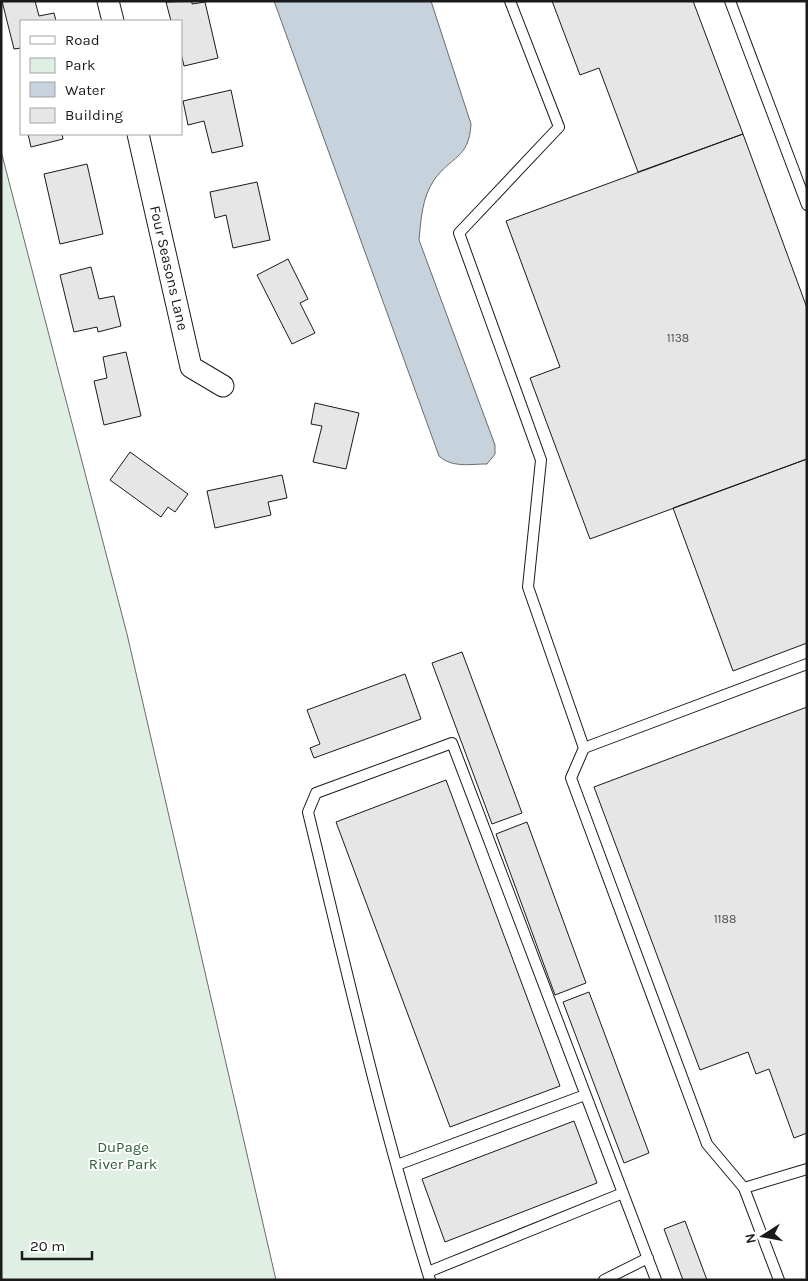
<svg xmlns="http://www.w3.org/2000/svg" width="808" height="1281" font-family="Karla,sans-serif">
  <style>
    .green { fill: #e0efe3; stroke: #6a6a6a }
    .water { fill: #c6d2dc; stroke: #6a6a6a }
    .building { fill: #e6e6e6; stroke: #1a1a1a }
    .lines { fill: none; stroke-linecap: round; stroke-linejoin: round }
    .lane-casing { stroke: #1a1a1a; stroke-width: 12 }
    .street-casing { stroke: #1a1a1a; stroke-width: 23 }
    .lane { stroke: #fff; stroke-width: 10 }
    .street { stroke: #fff; stroke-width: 21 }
    .labels { text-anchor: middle; stroke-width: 4; stroke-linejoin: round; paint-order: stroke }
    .number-label { font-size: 12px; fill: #4d4d4d }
    .street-label { font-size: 15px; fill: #1a1a1a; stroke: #fff }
    .park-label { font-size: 15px; fill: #2b5a34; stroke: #fff }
  </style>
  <rect width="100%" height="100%" fill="#fff"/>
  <!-- green -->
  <path class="green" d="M1,151L127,634L276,1280H1Z"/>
  <!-- water -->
  <path class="water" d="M274,1H431L471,124C469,159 451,156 434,180C422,198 421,219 419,240L495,445V454L487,464C470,464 452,468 439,456Z"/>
  <!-- building -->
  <path class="building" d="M2,1H35L39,16L54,13L56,21H21V48L14,49Z
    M192,1V4L205,2L218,58L184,66L181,53V21H171L166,2Z
    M552,1H693L743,134L638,172L599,68L580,75Z
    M231,90L243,146L212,153L204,121L188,125L183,101Z
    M28,134H62L63,139L31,147Z
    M743,134L807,308V459L590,539L530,378L560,367L506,221Z
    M87,164L103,234L60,244L44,174Z
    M257,182L270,240L233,248L226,215L215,218L210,192Z
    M288,259L308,299L300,303L315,333L292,344L257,275Z
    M91,267L99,299L114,296L121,326L98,332L97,327L74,332L60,275Z
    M126,352L141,416L104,425L94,381L107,378L103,357Z
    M315,403L359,413L346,469L313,462L322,426L311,424Z
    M130,452L188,494L175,512L168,507L161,517L110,480Z
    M807,459V643L733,671L673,508Z
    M282,475L287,498L268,502L271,515L215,528L207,491Z
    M462,652L522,813L492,824L432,663Z
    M405,674L421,719L314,758L310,748L320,744L307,710Z
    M807,707V1133L794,1138L769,1069L756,1074L748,1052L700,1070L594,787Z
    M446,780L560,1086L450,1127L336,822Z
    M527,822L586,983L555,995L496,834Z
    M589,992L649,1153L624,1163L563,1002Z
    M574,1121L597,1183L445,1242L422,1179Z
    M685,1221L707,1280H683L664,1229Z"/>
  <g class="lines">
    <defs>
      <path id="lane" d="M510,1L559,127L459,233L541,460L528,587L584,748L571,778L707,1144L744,1188L779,1280
        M730,1L807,205
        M584,748L807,664
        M397,1165L585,1095
        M744,1188L807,1169
        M428,1272L623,1193
        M430,1280C382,1126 346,969 308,812L316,793L452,743L656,1280
        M604,1280L648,1258"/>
      <path id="street" d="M108,1L113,21
        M138,134L191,367L223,386"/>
    </defs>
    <!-- lane casing -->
    <use href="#lane" class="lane-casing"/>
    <!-- street casing -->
    <use href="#street" class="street-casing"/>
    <!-- lane -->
    <use href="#lane" class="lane"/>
    <!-- street -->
    <use href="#street" class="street"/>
  </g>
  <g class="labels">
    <!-- number labels -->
    <g class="number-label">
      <text x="678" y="342">1138</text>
      <text x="725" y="923">1188</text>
    </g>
    <!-- street labels -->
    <g class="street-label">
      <text transform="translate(169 268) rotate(77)" y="5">Four Seasons Lane</text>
    </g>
    <!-- park labels -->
    <g class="park-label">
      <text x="123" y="1152">DuPage<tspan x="123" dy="17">River Park</tspan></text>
    </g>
  </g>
  <!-- border -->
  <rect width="808" height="1281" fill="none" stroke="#1a1a1a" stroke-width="5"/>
  <!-- legend -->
  <rect x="20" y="20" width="162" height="115" fill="#ffffff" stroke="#a3a3a3"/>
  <rect x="30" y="36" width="25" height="8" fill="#ffffff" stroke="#a3a3a3"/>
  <text x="65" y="45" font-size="15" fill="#1a1a1a">Road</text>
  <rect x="30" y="58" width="25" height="15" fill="#e0efe3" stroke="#a3a3a3"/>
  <text x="65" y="70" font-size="15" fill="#1a1a1a">Park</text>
  <rect x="30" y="82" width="25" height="15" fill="#c6d2dc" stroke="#a3a3a3"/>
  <text x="65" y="95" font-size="15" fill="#1a1a1a">Water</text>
  <rect x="30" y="108" width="25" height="15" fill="#e6e6e6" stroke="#a3a3a3"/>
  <text x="65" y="120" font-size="15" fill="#1a1a1a">Building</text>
  <!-- north arrow -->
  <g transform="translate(763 1236) rotate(259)" stroke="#ffffff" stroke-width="4" paint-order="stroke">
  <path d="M0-4L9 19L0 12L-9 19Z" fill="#1a1a1a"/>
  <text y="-8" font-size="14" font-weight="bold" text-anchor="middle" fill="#1a1a1a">N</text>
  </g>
  <!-- scale -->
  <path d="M22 1251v8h70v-8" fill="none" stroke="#1a1a1a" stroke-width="2.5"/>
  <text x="30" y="1251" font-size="15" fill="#1a1a1a" stroke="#ffffff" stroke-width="4" paint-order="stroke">20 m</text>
</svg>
